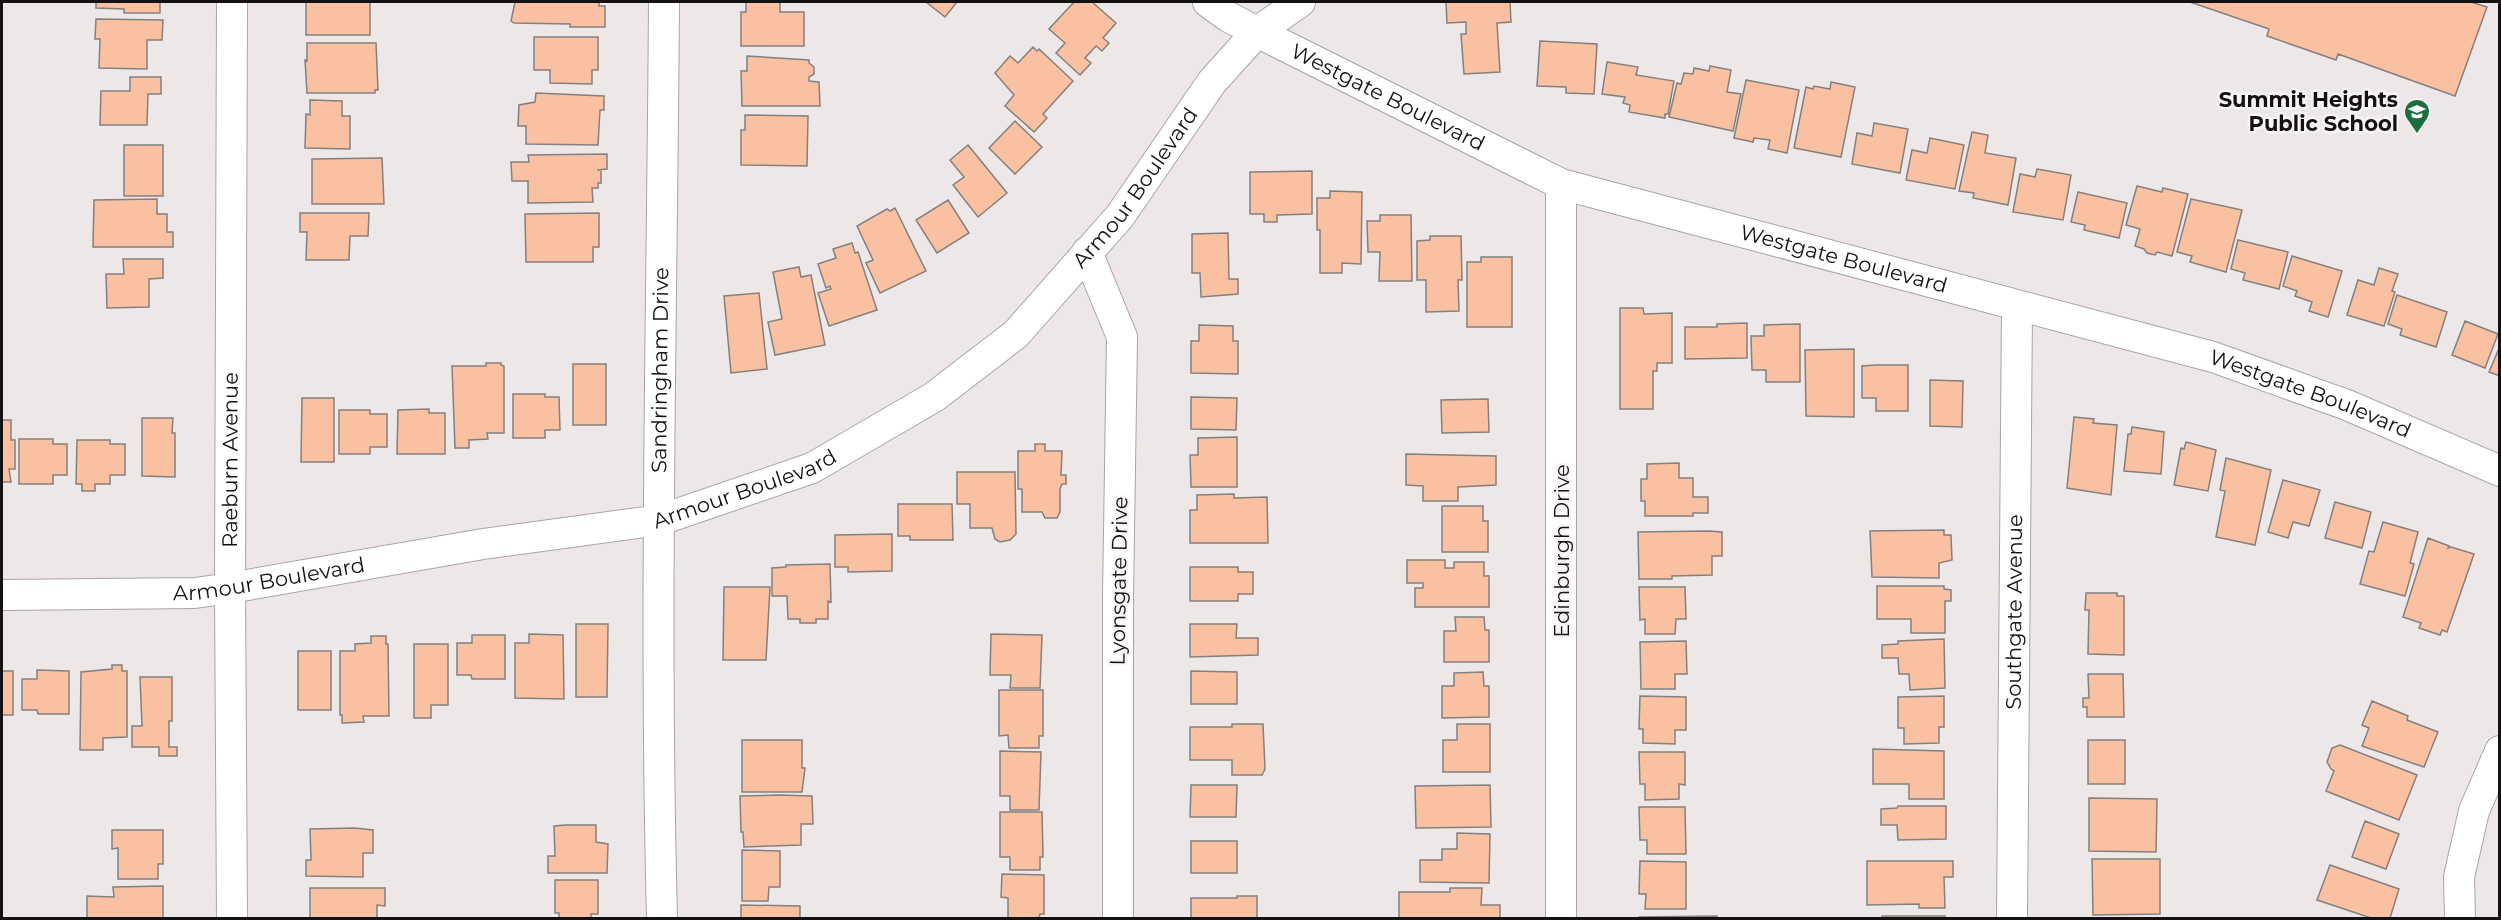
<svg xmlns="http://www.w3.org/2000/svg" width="2501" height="920" font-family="Montserrat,sans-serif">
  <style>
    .building { fill: #f9c1a1; stroke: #84807f; stroke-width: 1.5 }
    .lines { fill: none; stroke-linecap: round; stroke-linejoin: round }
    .street-casing { stroke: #a9a5a4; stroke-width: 32 }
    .street { stroke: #fff; stroke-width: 30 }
    .labels { text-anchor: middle; stroke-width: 5; stroke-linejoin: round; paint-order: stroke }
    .street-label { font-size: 21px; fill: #131111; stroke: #faf5f5 }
    .poi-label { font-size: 21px; font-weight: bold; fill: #131111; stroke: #faf5f5; text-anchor: end }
  </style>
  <rect width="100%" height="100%" fill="#ede8e7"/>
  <!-- building -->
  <path class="building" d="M96,2H160V13H124V9L96,8Z
    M306,2H370V35H306Z
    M515,2H599V6H605V27H570V24L514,23L511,21Z
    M746,2H780V12H804V46H741V12H746Z
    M926,2H957L945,17Z
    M1074,2H1092L1116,23L1103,38L1109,43L1102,51L1096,46L1085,58L1091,63L1080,75L1056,53L1065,43L1049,29Z
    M1446,2H1510L1511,22L1497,23L1500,72L1464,74L1461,34H1466V22L1447,23Z
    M2190,2H2471L2487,7L2455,96L2338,54L2336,60L2267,36L2269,29Z
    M96,19L163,20L162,40H147V69L99,68L100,39H95Z
    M534,37H598V70H592V84L550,83V70H534Z
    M1540,41L1597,44L1594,94L1566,93V87L1537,86Z
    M307,43H376L378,90H375V93H307L305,60L307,61Z
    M1033,47L1037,51L1039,49L1073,81L1043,114L1047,118L1034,132L1005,106L1014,95L995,73L1010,56L1018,63Z
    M747,56L809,60V63L814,67V74L809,77V81L819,82L820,106H742L741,71H747Z
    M1607,62L1638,67L1636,75L1674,81L1668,114H1665V118L1629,112L1630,105L1623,103L1625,97L1602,94Z
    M1710,66L1731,70L1727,92L1741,94L1733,131L1669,117L1677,83L1681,84L1684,73L1693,74L1694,68L1709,71Z
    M130,77H161V94H148L147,125H100L101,91H130Z
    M1746,80L1799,90L1787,153L1768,149L1770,140L1754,138L1753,142L1734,138Z
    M1831,82L1855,87L1841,157L1794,148L1806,87L1813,89L1814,86L1830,89Z
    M536,93L604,96V110H600L598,145L526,144V126H518L519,105L535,102Z
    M310,100L342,101V116H350V149L305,148L306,114L310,115Z
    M745,115L808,116L807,166L741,165V130H745Z
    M1015,121L1042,147L1015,174L989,148Z
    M1874,123L1908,129L1900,173L1852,164L1857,133L1872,136Z
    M1972,132L1988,135L1985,153L2016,158L2008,205L1973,198L1974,193L1959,191Z
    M1930,138L1964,145L1955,189L1906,180L1912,150L1927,153Z
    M124,145H163V196H124Z
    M968,145L1007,193L978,217L953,185L964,177L950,160Z
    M607,154V169L597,170H601V183H598V188H592L593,202L528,203V181H512L511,162H529L528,155Z
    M382,158L384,204H312V159Z
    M2037,169L2071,175L2063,220L2013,212L2020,174L2035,177Z
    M1312,171V214L1277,215V222H1264V214H1250V172Z
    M2137,186L2162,192L2163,188L2188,194L2172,256L2157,252L2155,255L2147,253L2144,249L2135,246L2140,229L2126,225Z
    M1330,191L1362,192L1361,264L1342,263V273H1320V230H1317V198H1330Z
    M2078,192L2127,203L2119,238L2084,230L2085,225L2071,222Z
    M157,199V214H167V232H173V247H93L94,200Z
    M2191,199L2242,210L2226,272L2190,262L2192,256L2177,252Z
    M948,200L969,233L937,253L916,220Z
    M895,208L926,271L880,293L866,263L873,260L857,226L887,209L890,211Z
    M300,213H369L368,236H350L349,260H306L307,232H300Z
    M599,213V247H593V262H526L525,214Z
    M1380,215H1411L1412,281H1379L1380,252H1368L1367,221H1380Z
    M1228,233L1229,279H1238V294L1201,297L1200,273H1192V234Z
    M1430,236H1461L1462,280H1458L1459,311L1426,312V280H1417V241L1430,240Z
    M2238,240L2288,252L2279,289L2243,280L2245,273L2231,269Z
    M852,243L855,253L858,252L877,310L829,326L818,293L831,289L830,286L826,288L818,264L836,258L833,249Z
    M2292,256L2342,271L2328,317L2309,311L2312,302L2295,296L2297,291L2283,286Z
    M1481,257H1512V327H1467V262H1481Z
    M123,259H163V278L149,279V307L107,308L106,274H124Z
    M799,267L801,277L811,275L825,345L775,355L768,322L782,319L773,272Z
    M2379,268L2398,274L2392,291L2395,292L2384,326L2347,315L2358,280L2374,285Z
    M759,293L767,369L731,373L724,296Z
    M2397,295L2447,312L2436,347L2400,335L2402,329L2388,324Z
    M1620,308H1643L1644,314L1672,313V363H1657V371H1653V409H1620Z
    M2465,321L2498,334L2485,368L2452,355Z
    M1747,323V358L1685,359V327H1717V324Z
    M1800,324V382H1766V370H1752L1751,336H1764V325Z
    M1199,325L1233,326V341H1238V374L1191,373V341H1199Z
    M2500,346V376L2489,372Z
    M1854,349V417L1806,416L1805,350Z
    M486,363H501V365L504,366V433H487L488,439L469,440V448H455L452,366H486Z
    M573,364H606V425H573Z
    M1876,365H1908V411H1876V398H1862V366Z
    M1930,380L1963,381L1962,427L1930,426Z
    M513,394H545V397H559L560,430H545V438H513Z
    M1191,397L1237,398L1236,430L1191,429Z
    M302,398H334V462H301Z
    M1488,399L1489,432L1442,433L1441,400Z
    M429,409V413H445V454H397L398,410Z
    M339,410H370V414H387V447H370V454H339Z
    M2074,417L2094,419L2093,423L2117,425L2111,495L2067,488Z
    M142,418H173L172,433H175V477L142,476Z
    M2,420H11V440H15V469H9L11,482H2Z
    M2132,427L2164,432L2161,474L2124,471L2128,434H2131Z
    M1237,437V487H1191L1190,455H1198V438Z
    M19,439H53V444H67V475H53V484H19Z
    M77,440H110V444H125V475H110V484H95V491H82V484H76Z
    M2186,442L2216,450L2208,491L2174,485L2181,448L2184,449Z
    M1035,444H1045V451H1062L1061,475H1066V484H1062L1060,489V512L1057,518H1045L1042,512H1022V489H1018V451H1035Z
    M1406,454L1496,456V485L1458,487V501H1423V486L1406,485Z
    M2226,458L2271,470L2255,545L2216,537L2225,491L2220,490Z
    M1679,463V478H1693V497H1708V513H1693V516H1645V501H1641V479H1647V464Z
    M957,472H1015L1016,534L1010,540L1000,542L995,539L992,528H970V504H957Z
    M2283,480L2320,490L2309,526L2293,522L2288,538L2268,532Z
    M1234,494V498L1267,497L1268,543H1190V510H1197V495Z
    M2335,502L2371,512L2362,548L2325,538Z
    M898,504H952L953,540H910V536H898Z
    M1442,506H1483V521H1488V552H1442Z
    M2383,522L2418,532L2410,563L2414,564L2405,596L2360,584L2369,551L2374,552Z
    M1944,530V535H1951L1952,560L1939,563V578L1872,577L1870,531Z
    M1709,531L1722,532V556H1712V575L1672,576V579H1639L1638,532Z
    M892,534V571L848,572V567H835V535Z
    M2428,538L2449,546L2448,548L2451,547L2474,554L2447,632L2442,630L2440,635L2419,628L2421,623L2403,617Z
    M1407,560H1445V568H1454V562H1484V576H1489V607H1415V588H1423V583H1407Z
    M830,564L831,602L828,601V619H816V623H800V619H788L787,596H772V568L786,567V565Z
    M1190,567H1238V572H1253V594H1238V601H1190Z
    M1877,586H1944V589L1951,590V601H1945V633H1911V619H1877Z
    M724,587H770L766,660H723Z
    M1639,587H1685L1686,619H1676L1675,634H1645V619L1640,620Z
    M2086,593H2117V596H2124V655L2088,654L2089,610H2085Z
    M1455,617H1484L1485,630H1489V662H1444V631H1456Z
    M576,624H608L607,697H576Z
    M1190,624H1237L1236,638H1258V655L1190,657Z
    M529,634L563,635L564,699L515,698V643H529Z
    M991,634L1042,635L1040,688H1010L1011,675H990Z
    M472,635H505V679H472L471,675H457V643H472Z
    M371,636H386V644H388L389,716H363L364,722L342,723V715H340V651H355V644L371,643Z
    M1944,639L1945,688L1910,690L1909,674H1899L1898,658H1882V645L1898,644V641Z
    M1686,641L1687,674H1675V689H1641L1640,642Z
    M414,644H448V705H431V718H414Z
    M298,651H331V710H298Z
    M112,665H122V671H127V737L103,738V750H80L81,672L112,669Z
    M37,670L69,671V714H38L37,710H22V679H37Z
    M2,671H13V715H2Z
    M1191,671L1237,672V704H1191Z
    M1483,672L1484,686H1489V717L1442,718V686H1454V673Z
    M2088,674H2123L2124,717H2087V707H2083V698H2089Z
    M140,677H172V721H169V747H177V756H159V747H132V726H142Z
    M999,690H1043V736H1039V748H1009L1008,735L999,736Z
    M1640,696L1686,697V730H1675V744L1643,743V729H1639Z
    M1944,696V727H1939V743L1904,744V728H1898V697Z
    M2372,701L2408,716L2407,720L2438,732L2424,767L2362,746L2369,728L2362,725Z
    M1232,724H1263L1265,769L1262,775H1232V760H1190V727H1232Z
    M1457,724H1490V772H1443V740H1457Z
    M742,740H802V768H805L802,792H742Z
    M2088,740H2125V784H2088Z
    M2340,745L2417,775L2399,820L2326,791L2334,771L2331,769L2327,762L2332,748Z
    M1873,749L1944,751V799H1909V784H1873Z
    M1000,751L1041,752L1039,810H1010V796H1000Z
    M1639,752H1685V785L1679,784V799L1645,800V784H1640Z
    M1191,785H1237L1236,817H1190Z
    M1490,785L1491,827L1416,828L1415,786Z
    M779,795L812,796L813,824H801V845L744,847L743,832H741L740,796Z
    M2089,798L2157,799L2156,852L2089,851Z
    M1898,806H1946V839L1898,840L1897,825H1881V809L1897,808Z
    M1639,807H1685L1686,854H1647V840H1640Z
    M1000,812H1042L1043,857H1040V870H1010V857H1000Z
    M2365,821L2399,834L2386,869L2352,857Z
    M566,825H596V842L608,844L607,873H548V856H555L554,826Z
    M355,828L373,830V853H363V877L306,876V860H311L310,829Z
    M112,830H163V864H158V879H118V848L112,849Z
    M1457,833L1490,834L1489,883L1420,882V860H1442V849H1457Z
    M1191,841H1237V873H1191Z
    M742,850L780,851V887H769L768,901H742Z
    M2092,859H2160V914L2093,915Z
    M1640,861L1686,862V909H1645L1646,894H1639Z
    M1867,861H1953V877H1944L1945,908H1919V904L1867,905Z
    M2330,865L2399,889L2390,918H2371L2317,900Z
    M1002,874L1044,875V914H1040L1039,918H1008V898L1001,897Z
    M555,880H598V914H591V918H559V913H555Z
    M163,886V918H87V896L114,897L113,887Z
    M310,888H385V906L377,905V918H310Z
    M1450,888H1482L1481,905H1500V918H1399V892H1450Z
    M1237,896H1257V918H1191V898H1237Z
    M741,905L800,906V918H741Z
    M1717,916V918H1639V917Z
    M1882,916H1945V918H1882Z"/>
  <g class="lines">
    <defs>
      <g id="street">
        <path id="s1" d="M1208,2L1227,16L1257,32L1561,184L2213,357L2347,405L2500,471"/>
        <path d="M1561,184V918"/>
        <path d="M1087,252L1122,337L1118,597V918"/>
        <path id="s2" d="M2,595L195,593L230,588L483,544L660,520L812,468L934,397L1016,334L1120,216L1212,82L1257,32L1300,2"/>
        <path id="s3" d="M232,918L230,588L232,2"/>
        <path id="s4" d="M662,918C654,613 662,307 664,2"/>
        <path id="s5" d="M2012,918L2017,307"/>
        <path d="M2460,918L2459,877L2474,811L2500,751"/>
      </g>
    </defs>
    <!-- street casing -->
    <use href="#street" class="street-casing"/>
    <!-- street -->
    <use href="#street" class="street"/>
  </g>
  <!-- icons -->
  <defs>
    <symbol id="school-pin" viewBox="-11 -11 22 30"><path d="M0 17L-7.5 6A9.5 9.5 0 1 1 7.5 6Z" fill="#1d6e3f" stroke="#faf5f5"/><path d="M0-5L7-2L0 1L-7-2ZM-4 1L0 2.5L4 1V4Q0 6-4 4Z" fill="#fff"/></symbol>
  </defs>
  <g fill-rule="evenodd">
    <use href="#school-pin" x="2402" y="97" width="30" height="40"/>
  </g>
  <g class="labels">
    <!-- street labels -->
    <g class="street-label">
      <text dy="7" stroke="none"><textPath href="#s1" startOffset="204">Westgate Boulevard</textPath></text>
      <text dy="7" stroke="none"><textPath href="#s2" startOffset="1258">Armour Boulevard</textPath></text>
      <text dy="7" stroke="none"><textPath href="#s1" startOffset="690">Westgate Boulevard</textPath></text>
      <text dy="7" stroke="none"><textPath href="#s4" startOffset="548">Sandringham Drive</textPath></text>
      <text dy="7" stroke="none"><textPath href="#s1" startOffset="1176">Westgate Boulevard</textPath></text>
      <text dy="7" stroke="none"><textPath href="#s3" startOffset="458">Raeburn Avenue</textPath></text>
      <text dy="7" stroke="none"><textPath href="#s2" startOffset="754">Armour Boulevard</textPath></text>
      <text transform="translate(1562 551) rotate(-90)" y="7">Edinburgh Drive</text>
      <text dy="7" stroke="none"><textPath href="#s2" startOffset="268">Armour Boulevard</textPath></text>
      <text transform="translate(1119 581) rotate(-89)" y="7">Lyonsgate Drive</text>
      <text dy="7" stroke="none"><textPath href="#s5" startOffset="306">Southgate Avenue</textPath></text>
    </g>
    <!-- poi labels -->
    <g class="poi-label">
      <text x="2398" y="107">Summit Heights<tspan x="2398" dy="24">Public School</tspan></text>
    </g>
  </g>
  <!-- border -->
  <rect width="2501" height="920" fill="none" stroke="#131111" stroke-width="6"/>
</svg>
